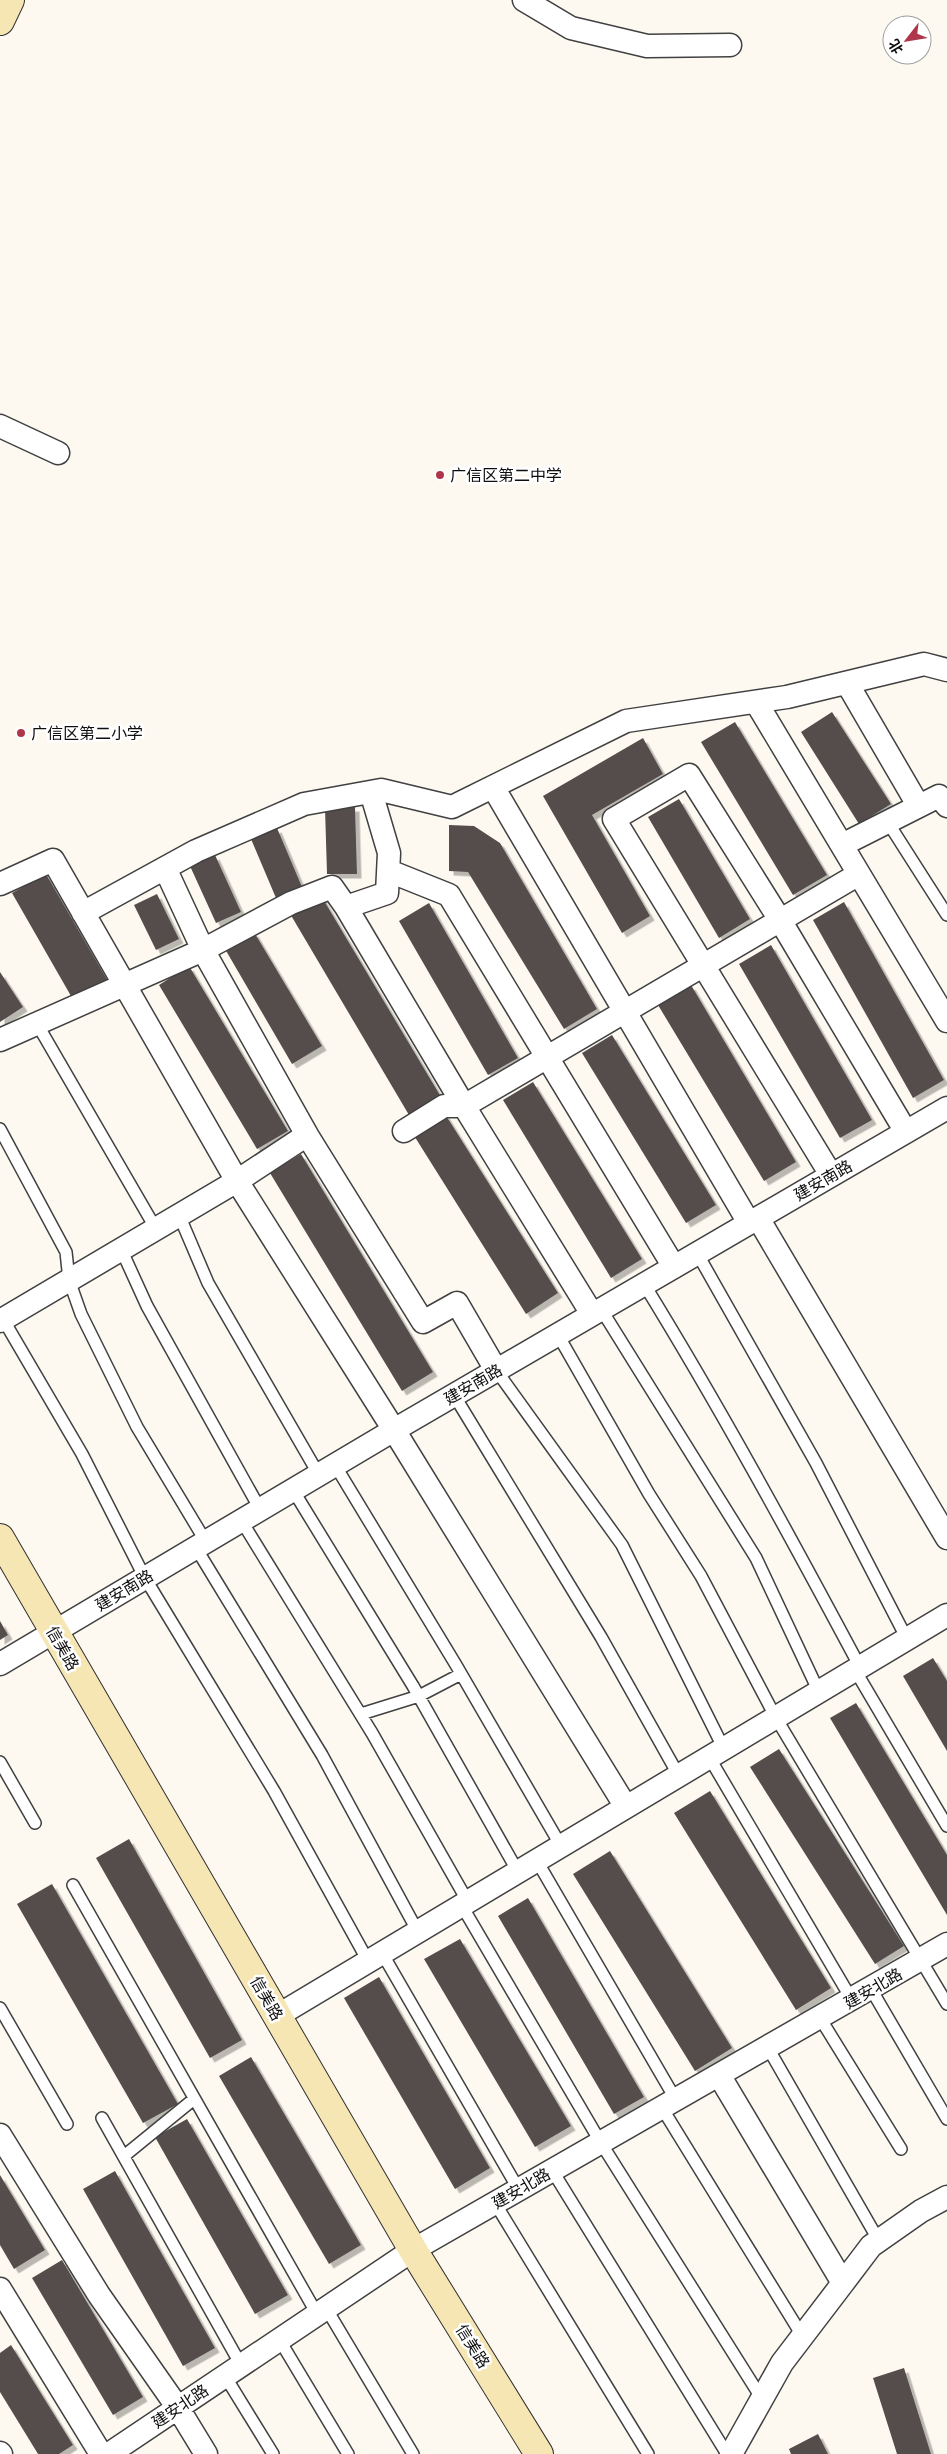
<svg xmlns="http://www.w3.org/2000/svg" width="947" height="2454" font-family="'Zilla Slab','Noto Sans SC',serif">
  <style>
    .building { fill: #554e4c; filter: url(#shadow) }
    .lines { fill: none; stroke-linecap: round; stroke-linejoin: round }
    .lane-casing { stroke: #414141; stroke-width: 14 }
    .street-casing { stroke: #414141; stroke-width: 25 }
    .secondary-casing { stroke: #303030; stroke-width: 30 }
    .lane { stroke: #fff; stroke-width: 11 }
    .street { stroke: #fff; stroke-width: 22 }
    .secondary { stroke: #f6e6b3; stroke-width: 28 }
    .poi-dot { fill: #af354b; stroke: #fff; stroke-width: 2 }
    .labels { text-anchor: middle; stroke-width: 5; stroke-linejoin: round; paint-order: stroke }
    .poi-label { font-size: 16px; fill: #0e0e0e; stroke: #fff; text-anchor: start }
    .street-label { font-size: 16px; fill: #0e0e0e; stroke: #fff }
  </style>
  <defs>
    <filter id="shadow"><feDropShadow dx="4.5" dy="4.5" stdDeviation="0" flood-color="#0004"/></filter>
  </defs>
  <rect width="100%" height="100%" fill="#fdf9f1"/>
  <!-- building -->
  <path class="building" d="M832,712L891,804L859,824L801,732Z
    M735,722L827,875L793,895L701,742Z
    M643,738L663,774L592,815L650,916L622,933L543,796Z
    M679,799L750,919L719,938L648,817Z
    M355,807L357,874H327L325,808Z
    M449,825L474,826L500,843L597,1009L564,1029L468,872L449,871Z
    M277,828L302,887L276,898L251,839Z
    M215,855L241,912L216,923L190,866Z
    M46,874L109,983L75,1003L12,893Z
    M157,894L179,939L156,950L134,905Z
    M320,894L441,1097L409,1115L289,912Z
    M844,902L944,1080L913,1098L813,920Z
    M429,903L518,1058L488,1075L399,921Z
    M254,932L322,1046L292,1064L225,949Z
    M771,945L872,1120L840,1138L739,964Z
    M189,966L288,1131L257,1149L159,985Z
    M0,972L23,1007L0,1022Z
    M691,985L796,1162L764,1181L658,1005Z
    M612,1035L716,1205L686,1223L582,1053Z
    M533,1082L642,1259L611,1278L503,1100Z
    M445,1114L558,1293L526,1314L413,1134Z
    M301,1154L433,1372L402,1391L270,1173Z
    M0,1621L8,1635L0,1640Z
    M933,1658L947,1681V1751L903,1676Z
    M856,1703L947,1855V1915L830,1718Z
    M779,1749L904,1946L875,1964L750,1767Z
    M710,1791L831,1988L796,2010L674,1813Z
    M129,1839L242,2040L210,2058L96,1858Z
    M610,1851L732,2048L695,2071L573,1874Z
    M52,1884L178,2104L143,2123L17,1904Z
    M528,1898L644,2097L614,2114L498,1916Z
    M460,1939L571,2126L535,2147L424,1959Z
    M379,1977L490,2168L455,2189L344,1998Z
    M251,2057L361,2245L329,2264L219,2076Z
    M187,2119L288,2295L255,2314L155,2137Z
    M115,2171L215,2348L183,2366L83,2189Z
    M0,2175L45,2250L14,2269L0,2245Z
    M62,2260L143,2397L113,2415L32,2278Z
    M11,2345L73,2445L59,2454H38L0,2392V2353Z
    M904,2368L931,2454H897L873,2378Z
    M818,2434L828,2454H791L789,2449Z"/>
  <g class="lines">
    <defs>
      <path id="lane" d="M887,821L947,915
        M36,1022L156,1229
        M0,1129L66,1252L69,1280L81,1314L137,1427L206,1542
        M179,1215L208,1283L319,1475
        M121,1249L147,1306L260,1509
        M697,1253L816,1463L907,1639
        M644,1284C721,1409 791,1538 860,1667
        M601,1309L756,1558L819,1692
        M3,1319L82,1454L145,1578L274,1791L368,1961
        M558,1335L649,1494L701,1576L776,1718L947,2004
        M496,1370L622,1545L724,1749
        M454,1395L601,1637L679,1776
        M335,1465L456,1665L561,1846
        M293,1490L413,1686L518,1872
        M241,1520L372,1733L468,1902
        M196,1548L322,1755L418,1932
        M855,1670L947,1826
        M361,1714L419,1696L461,1674
        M709,1757L852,2000
        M0,1762L35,1823
        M537,1861L676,2100
        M73,1885L317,2314
        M462,1906L601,2143L762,2399
        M382,1953L519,2190
        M871,1989L947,2119
        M0,2008L67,2124
        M820,2018L901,2149
        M768,2048L879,2241
        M662,2108L803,2337
        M102,2118L241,2365
        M124,2156L194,2099
        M552,2170L727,2454
        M495,2203L648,2454
        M326,2308L413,2454
        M279,2339L348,2454
        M225,2376L273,2454"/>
      <path id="street" d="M524,0L571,28L647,46L730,45
        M0,426L58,453
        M847,683L918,805
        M756,702L947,1021
        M493,787L749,1223
        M371,792L389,853L387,893L346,907L464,1106H444L404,1131
        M842,845L939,796L947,806
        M165,868L203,950L307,1135
        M389,871L449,895L674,1267
        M0,884L53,860L237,1181L307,1135L423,1322L457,1303L496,1370
        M83,913L196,851L304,804L381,790L452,807L626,721L787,697L924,664L947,670
        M0,1040L203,950L291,903L332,887L346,907
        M831,1175L614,819L689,775L780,920L906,1132
        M758,1218L947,1538
        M592,1314L464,1106L859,874
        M0,1321L237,1181L394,1430L626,1807
        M0,1664L394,1430L947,1108
        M277,2016L947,1615
        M719,2075L843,2283L782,2363L731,2454
        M0,2135L99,2295L178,2408L206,2454
        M843,2283L871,2246L921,2211L947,2197
        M0,2289L101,2454
        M0,2453L1,2454
        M109,2454L413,2250L947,1944"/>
      <path id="secondary" d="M0,21L10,0
        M0,1538L413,2250L539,2454"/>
    </defs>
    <!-- lane casing -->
    <use href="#lane" class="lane-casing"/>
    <!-- street casing -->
    <use href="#street" class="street-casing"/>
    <!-- secondary casing -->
    <use href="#secondary" class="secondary-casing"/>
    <!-- lane -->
    <use href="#lane" class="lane"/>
    <!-- street -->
    <use href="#street" class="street"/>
    <!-- secondary -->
    <use href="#secondary" class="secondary"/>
  </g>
  <!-- markers -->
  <g class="poi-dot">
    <circle cx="440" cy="475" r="5"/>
    <circle cx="21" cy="733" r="5"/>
  </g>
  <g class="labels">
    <!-- poi labels -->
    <g class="poi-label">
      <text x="450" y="481">广信区第二中学</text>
      <text x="31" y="739">广信区第二小学</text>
    </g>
    <!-- street labels -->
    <g class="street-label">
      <text transform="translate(823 1180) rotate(-30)" y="6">建安南路</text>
      <text transform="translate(473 1384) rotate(-30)" y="6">建安南路</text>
      <text transform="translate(124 1590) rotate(-31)" y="6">建安南路</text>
      <text transform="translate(63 1648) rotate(60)" y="6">信美路</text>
      <text transform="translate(873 1988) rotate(-30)" y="6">建安北路</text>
      <text transform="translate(267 1998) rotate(60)" y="6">信美路</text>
      <text transform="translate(521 2188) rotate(-30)" y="6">建安北路</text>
      <text transform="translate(473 2346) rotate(58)" y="6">信美路</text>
      <text transform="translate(180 2406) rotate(-34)" y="6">建安北路</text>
    </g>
  </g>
  <!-- north arrow -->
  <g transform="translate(907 40) rotate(239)"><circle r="24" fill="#ffffff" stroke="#9f9f9f"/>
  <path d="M0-4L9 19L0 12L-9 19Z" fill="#af354b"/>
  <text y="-8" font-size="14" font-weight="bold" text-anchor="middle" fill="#0e0e0e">北</text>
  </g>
</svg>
